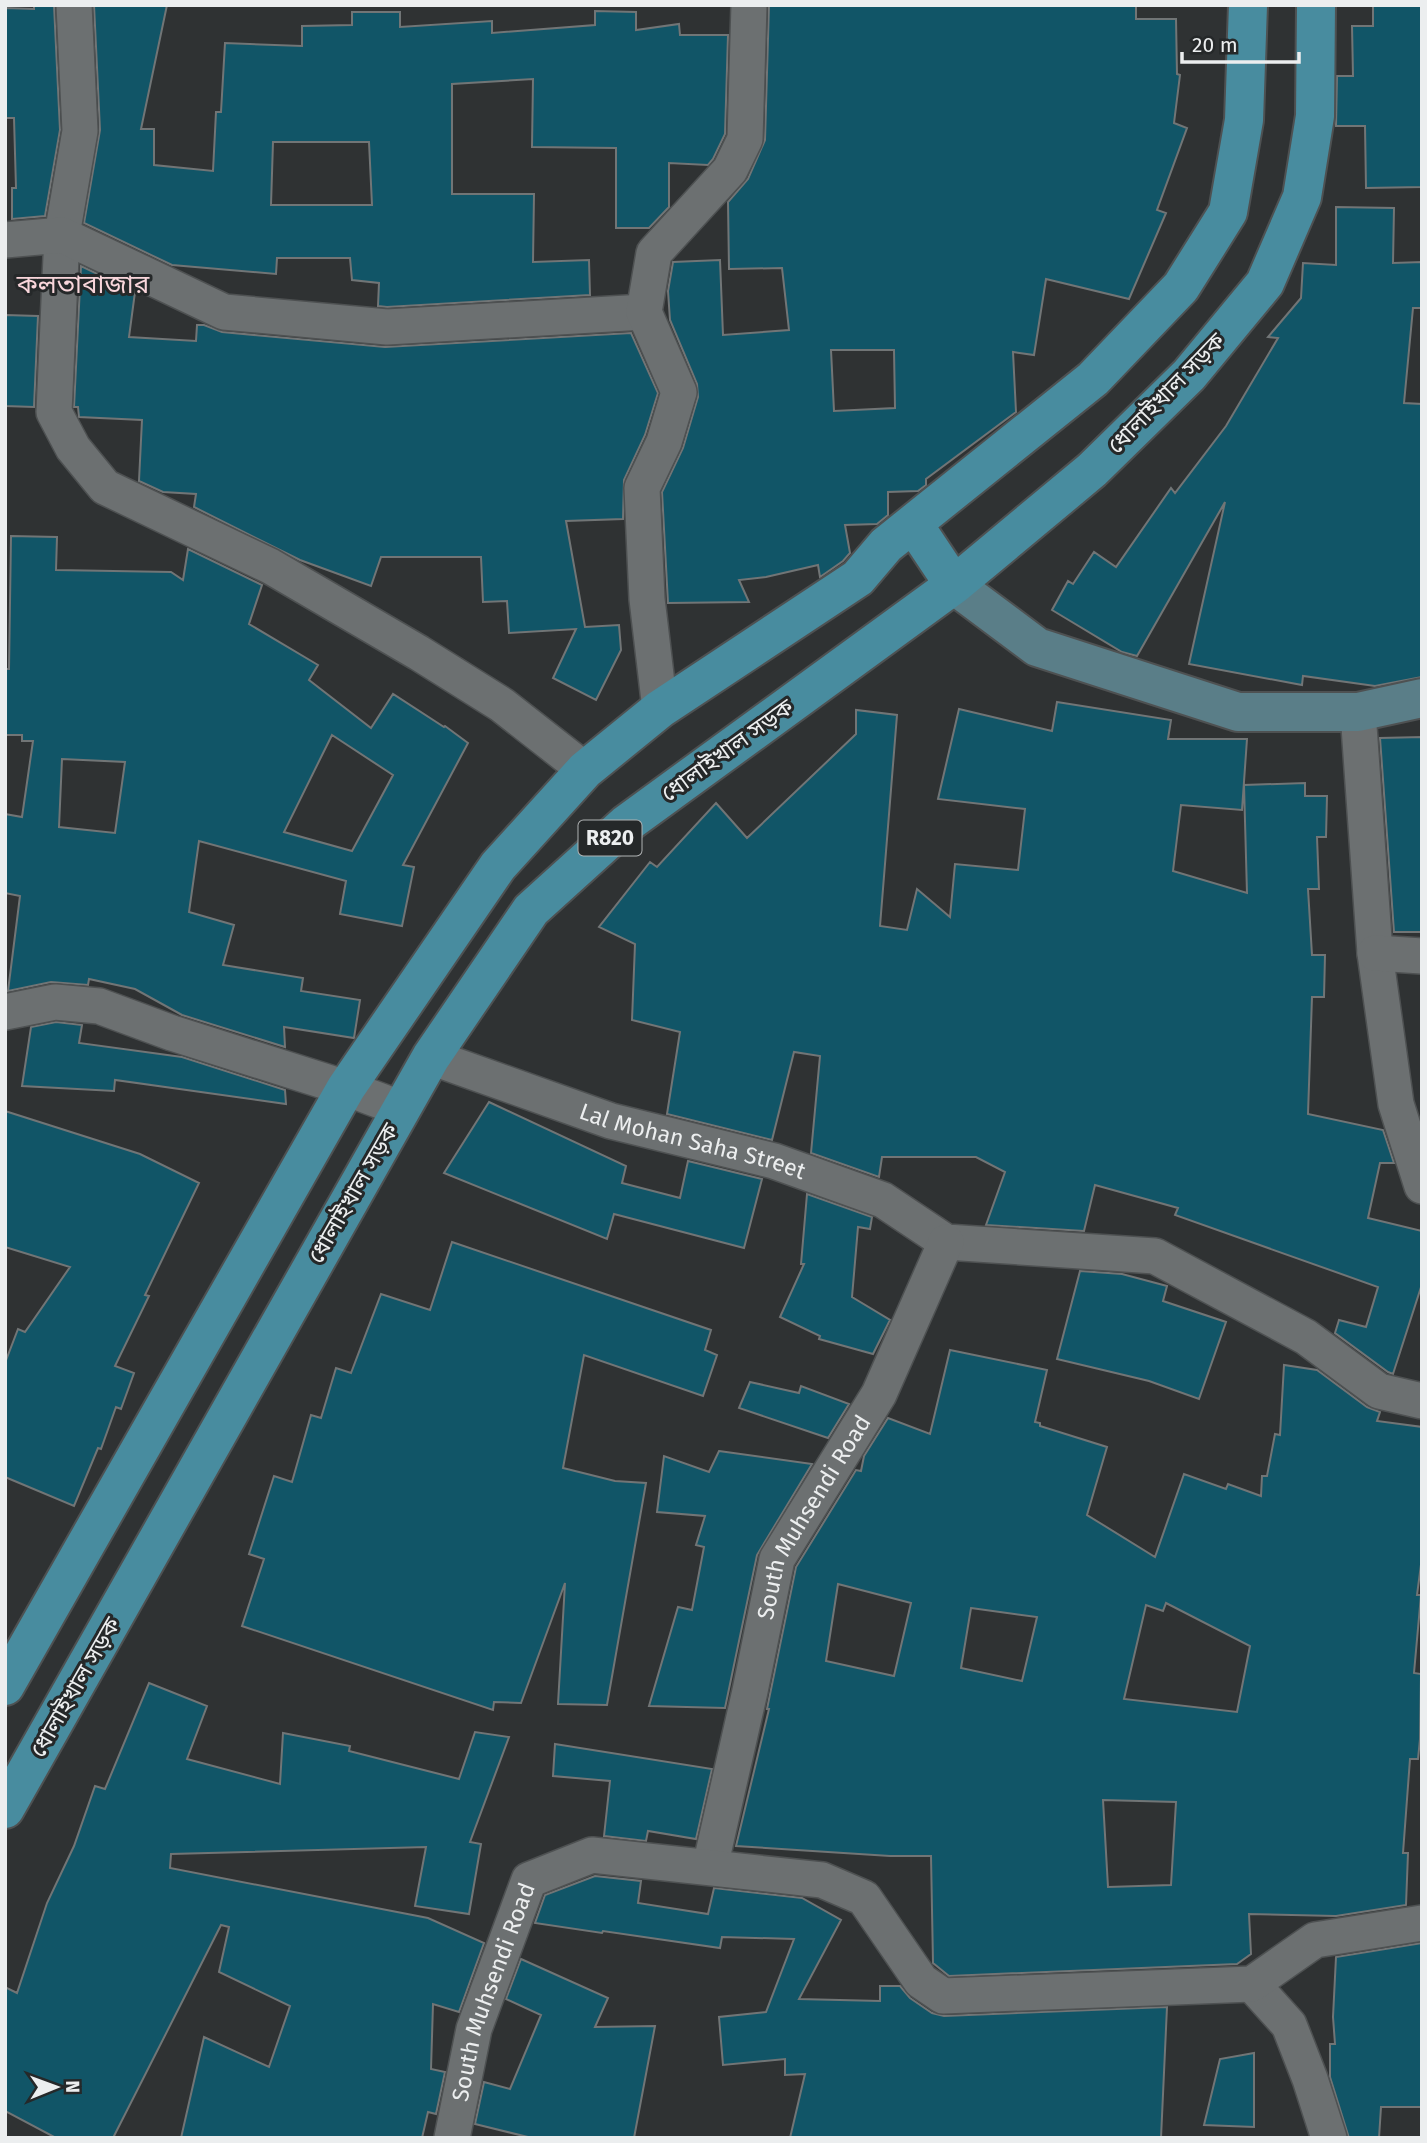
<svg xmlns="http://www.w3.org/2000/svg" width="1427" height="2143" font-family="'Fira Sans','Noto Sans Bengali',sans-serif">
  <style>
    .building { fill: #115567; stroke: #717576; stroke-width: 2; fill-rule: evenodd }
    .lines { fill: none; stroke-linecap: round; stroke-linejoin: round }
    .street-casing { stroke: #4e5152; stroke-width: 38 }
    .secondary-casing { stroke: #4e5152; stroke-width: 42 }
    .primary-casing { stroke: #4e5152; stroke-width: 42 }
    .street { stroke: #6c7071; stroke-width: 35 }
    .secondary { stroke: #5a7e88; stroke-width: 38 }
    .primary { stroke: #488c9f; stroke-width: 38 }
    .labels { text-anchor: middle; stroke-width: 6; stroke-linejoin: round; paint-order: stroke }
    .shield { fill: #252829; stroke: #b0b3b4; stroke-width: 2 }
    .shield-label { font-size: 21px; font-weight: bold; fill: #eceeef }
    .street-label { font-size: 23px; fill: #eceeef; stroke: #252829 }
    .quarter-label { font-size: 26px; fill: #f9d6db; stroke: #252829 }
  </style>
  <rect width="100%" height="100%" fill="#2f3233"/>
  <!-- building -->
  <path class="building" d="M34,5H54L60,130L45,216L12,219V188H16L14,118H5V8L34,9Z
    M94,5H167L141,129H154V165L213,171L216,112H221L225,43L302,46V26L352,25V12H400V27L492,21V33L595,25V11L636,12V30L679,24L680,35H728L725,134L713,159L708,165L669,163V207L649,228H616V148L532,147L533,79L452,84V194H534L533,262L589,260L590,295L387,307L378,306L379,283L352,280L350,258H277L276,274L172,265L84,223L100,130ZM273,142H369L372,205H271Z
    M769,5H1136V19H1176L1177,74L1180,75L1174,123L1187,128L1157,210L1166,213L1129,299L1046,279L1034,355L1013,352L1016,412L926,479V485L918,491L888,492V515L877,524L845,525L850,553L843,561L820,577L818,565L766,577L739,580L749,602L668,603L662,492L683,448L698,397L697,384L670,320L668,291L673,262L720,260L723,335L789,330L782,268L729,269L728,202L748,179L765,140ZM831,350H894L895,408L834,411Z
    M1373,5H1422V187L1366,188L1365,126H1336L1337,76H1353L1352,26H1373Z
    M1336,207L1394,208L1393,263L1422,262V308H1413L1404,403L1422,404V677L1375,686L1303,676L1302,685L1189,664L1225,502L1137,656L1122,652L1052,610L1068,581L1073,584L1094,552L1116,567L1171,488L1175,493L1226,426L1278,338L1268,337L1301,298L1303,263L1336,265Z
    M81,266L135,292L129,337L196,341L197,325H204L222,332L385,347L631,333L658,393L645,435L624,480L623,519L566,521L585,627L619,625L621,650L596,700L553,678L576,629L509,633L507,601L483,602L481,557H381L371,586L300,560L194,507L196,494L163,492L139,481L142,420L79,417L78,407H74Z
    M5,315L38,316L34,407L5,406Z
    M11,536L57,537L56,570L171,572L183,580L188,549L262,585L249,624L318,665L309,680L371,728L393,694L444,727L445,726L468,743L403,865L414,867L402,926L340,914L346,881L199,841L189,912L234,925L223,965L303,978L301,991L360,1000L354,1038L284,1027L285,1047L182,1015L135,989L89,979L88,985L51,982L8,991L20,896L5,893V814L22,817L33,741H22V735H5V669H9ZM332,735L393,775L352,851L284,832ZM62,759L125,762L115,833L59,827Z
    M1057,702L1171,720L1168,739H1247L1242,810L1181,805L1173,871L1247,893L1244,785L1305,783V796H1327L1326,837H1317L1319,889H1308L1312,955H1325L1324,997H1312L1308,1114L1383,1130L1394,1163H1380L1368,1218L1422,1231V1284L1393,1374L1388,1372L1335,1333L1339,1320L1366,1327L1378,1287L1175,1215L1178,1208L1095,1185L1084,1231L986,1225L1005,1172L976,1157H882L879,1177L811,1153L820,1056L794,1052L772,1140L667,1114L680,1032L632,1020L635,944L599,927L650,862L657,867L716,803L747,838L856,734V710L897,715L880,926L907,930L917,889L950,917L955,864L1018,870L1025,809L938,799L959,709L1052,731Z
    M1422,737V932H1394L1380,738Z
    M56,1022L82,1025L79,1043L182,1057L285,1090L286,1104L115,1080L114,1091L22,1086L31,1027Z
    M489,1102L626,1166L622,1183L680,1198L688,1161L762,1179L744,1248L614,1214L607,1239L444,1173Z
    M5,1111L140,1154L199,1183L145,1295L149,1296L115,1366L134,1373L121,1409L116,1407L101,1449L98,1448L74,1506L5,1477V1363L18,1329L25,1332L70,1267L5,1247Z
    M807,1194L872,1217L870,1229L858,1227L852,1297L890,1320L873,1354L819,1339L820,1336L780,1317L804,1264H801Z
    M452,1242L711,1330L705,1350L717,1355L703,1396L584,1355L563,1468L615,1481L646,1483L607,1705L558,1704L565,1583L521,1703L494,1702L493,1710L242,1626L264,1559L249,1554L274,1476L292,1482L311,1415L321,1418L336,1368L351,1373L381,1294L430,1310Z
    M1080,1271L1122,1274L1167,1286L1163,1301L1226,1322L1199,1399L1149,1381L1057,1359Z
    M950,1350L1047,1370L1035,1422L1040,1423V1426L1107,1447L1087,1515L1155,1557L1184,1474L1226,1489L1228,1484L1261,1496L1262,1476H1267L1275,1434L1280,1435L1284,1365L1317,1370L1367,1407L1380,1412L1377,1421L1422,1427V1557L1417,1595H1421L1414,1673L1421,1674L1420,1739L1418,1759H1410L1403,1853H1408L1406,1905L1336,1916L1249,1914L1251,1954L1237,1964L949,1976L933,1963L931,1856H890L736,1846L769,1709H767L796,1567L856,1470L861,1471L864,1456L888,1418L930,1434ZM838,1584L911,1603L894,1676L826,1661ZM1166,1603L1250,1646L1237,1712L1124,1699L1146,1605L1163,1611ZM971,1608L1037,1617L1022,1681L961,1668ZM1103,1800L1176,1802L1171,1885L1108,1887Z
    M750,1382L799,1393L801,1386L849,1404L828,1438L739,1408Z
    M719,1451L812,1464L757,1555L725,1708L649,1706L678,1607L692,1610L704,1547L696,1545L705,1516L657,1512L664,1456L709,1472Z
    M149,1683L207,1706L187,1759L280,1784L283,1733L350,1746L349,1751L459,1779L475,1732L509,1737L470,1842L481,1844L469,1914L415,1906L426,1847L171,1854L170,1868L428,1918L484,1943L459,2012L433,2004L431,2069L445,2072L436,2114L428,2112L422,2138H181L204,2037L269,2067L290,2006L219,1972L229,1927L221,1925L113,2138H56L5,2111V1987L17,1993L47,1903L74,1846L95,1786L105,1789Z
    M555,1744L712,1769L696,1839L648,1831L646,1841L604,1836L610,1781L553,1776Z
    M595,1876L641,1881L638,1903L708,1914L714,1888L802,1898L841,1920L799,1999L880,2001V1986H900L910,1998L932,2013L944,2016L1167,2007L1161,2138H790L805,2074L785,2075V2059L723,2065L719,2017L766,2012L794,1939L722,1937L720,1948L603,1931L602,1933L535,1923L545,1895Z
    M1422,1943V2107H1381L1379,2138H1349L1330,2077V2044H1335L1333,2017L1336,1957Z
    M521,1959L608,1998L595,2027L655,2026L634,2138H532L475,2124L484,2082L510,2089L541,2015L506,1999Z
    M1254,2053V2127L1204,2125L1220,2059Z"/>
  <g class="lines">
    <defs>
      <g id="street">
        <path d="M74,5L80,131L62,235L54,412L73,448L105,487L270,566L419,653L502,705L585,770"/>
        <path d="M5,240L62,235L224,312L387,327L644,312"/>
        <path d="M660,709L647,599L642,488L664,442L679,392L644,312L654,253L730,170L745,139L749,5"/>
        <path d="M1358,712L1375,953L1396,1104L1422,1186"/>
        <path d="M1375,953L1422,956"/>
        <path d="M5,1012L55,1002L99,1006L172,1033L346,1088L402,1109"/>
        <path id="s1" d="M431,1057L611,1121L774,1161L883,1200L946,1242L1155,1256L1306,1337L1379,1391L1422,1401"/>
        <path id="s2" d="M710,1867L750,1691L777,1559L879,1394L946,1242"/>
        <path d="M1252,1984L1289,2025L1310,2079L1329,2138"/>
        <path id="s3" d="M452,2138L474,2029L529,1880L592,1855L822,1880L864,1898L921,1981L943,1996L1252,1984L1315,1940L1422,1923"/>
      </g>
      <path id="secondary" d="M954,585L1037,647L1238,712H1358L1422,698"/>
      <path id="primary" d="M914,525L954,585
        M5,1686L346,1088L498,866L585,770L660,709L858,578L886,545L1093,379L1181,287L1228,212L1244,120L1248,5
        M5,1809L431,1057L531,910L626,824L954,585L1092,470L1189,375L1265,283L1302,197L1315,116L1316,5"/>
    </defs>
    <!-- street casing -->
    <use href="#street" class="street-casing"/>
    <!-- secondary casing -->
    <use href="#secondary" class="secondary-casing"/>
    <!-- primary casing -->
    <use href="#primary" class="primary-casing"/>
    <!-- street -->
    <use href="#street" class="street"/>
    <!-- secondary -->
    <use href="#secondary" class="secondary"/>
    <!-- primary -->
    <use href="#primary" class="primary"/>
  </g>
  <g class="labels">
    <!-- shield labels -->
    <rect class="shield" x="578.5" y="820.5" width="63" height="35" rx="5"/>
    <g class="shield-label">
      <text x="610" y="845">R820</text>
    </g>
    <!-- street labels -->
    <g class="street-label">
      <text transform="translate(1166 393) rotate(-46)" y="8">ধোলাইখাল সড়ক</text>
      <text transform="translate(727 750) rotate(-36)" y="8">ধোলাইখাল সড়ক</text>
      <text dy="8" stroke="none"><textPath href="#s1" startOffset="275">Lal Mohan Saha Street</textPath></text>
      <text transform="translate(353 1193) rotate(-60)" y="8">ধোলাইখাল সড়ক</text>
      <text dy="8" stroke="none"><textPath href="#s2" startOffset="368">South Muhsendi Road</textPath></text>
      <text transform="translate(75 1687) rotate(-60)" y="8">ধোলাইখাল সড়ক</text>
      <text dy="8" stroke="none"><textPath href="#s3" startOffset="152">South Muhsendi Road</textPath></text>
    </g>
    <!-- quarter labels -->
    <g class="quarter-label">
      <text x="83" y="293">কলতাবাজার</text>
    </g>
  </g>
  <!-- border -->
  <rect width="1427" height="2143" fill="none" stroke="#eceeef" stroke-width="14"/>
  <!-- north arrow -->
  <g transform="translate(56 2087) rotate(89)" stroke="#252829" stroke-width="5" paint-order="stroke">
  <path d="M0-5L12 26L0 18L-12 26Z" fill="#eceeef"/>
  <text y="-10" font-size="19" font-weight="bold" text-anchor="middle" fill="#eceeef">N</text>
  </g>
  <!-- scale -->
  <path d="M1182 52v10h117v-10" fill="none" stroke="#eceeef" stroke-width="3.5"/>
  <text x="1192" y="52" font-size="21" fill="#eceeef" stroke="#252829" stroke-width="5" paint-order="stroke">20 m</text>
</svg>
